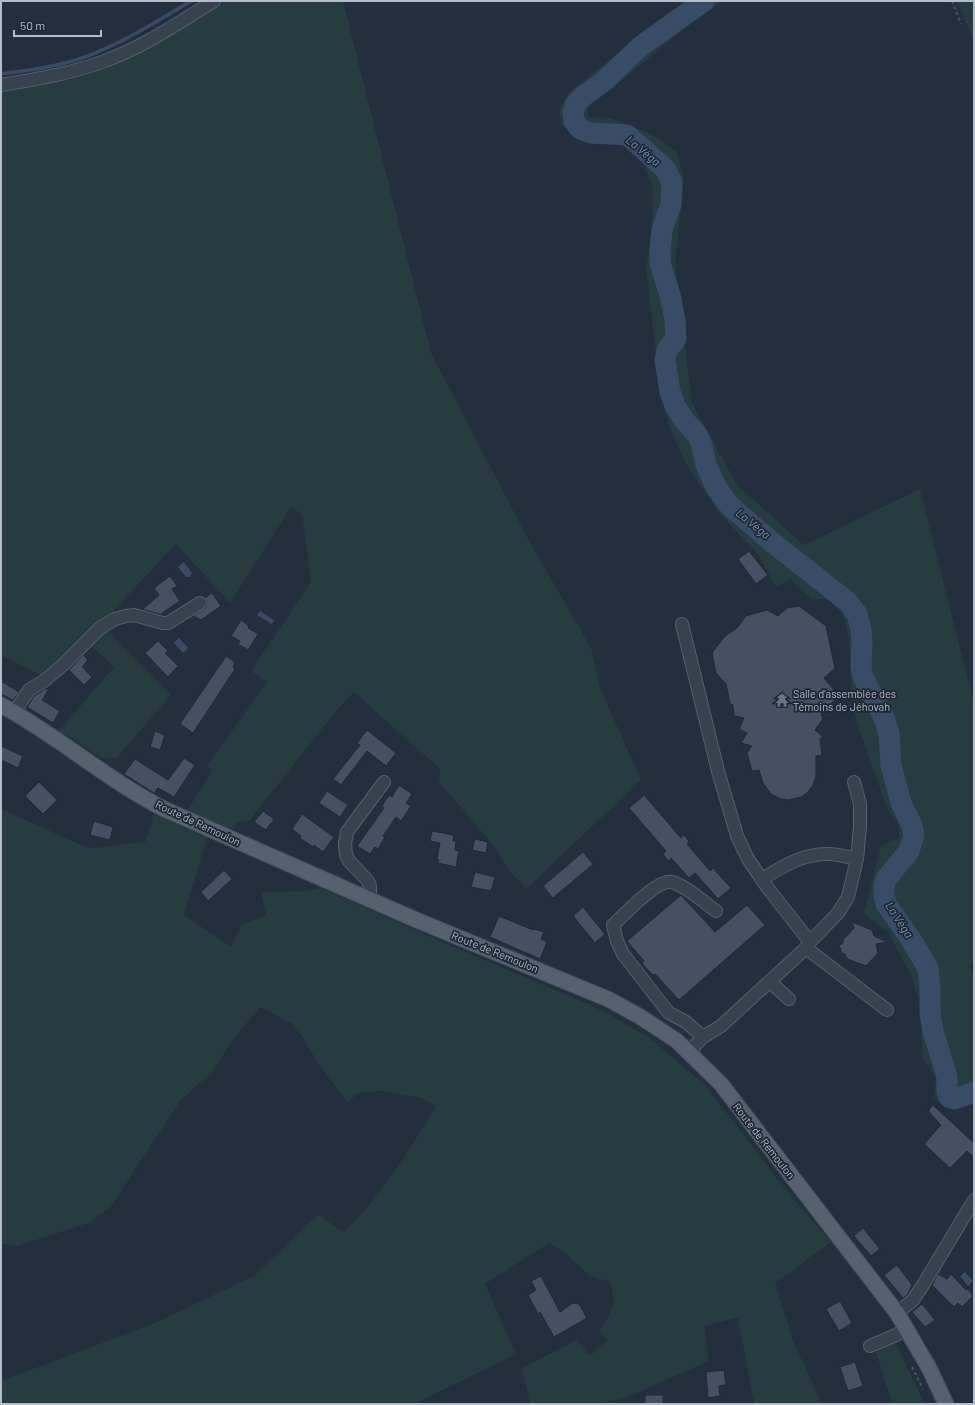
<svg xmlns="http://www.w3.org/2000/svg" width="975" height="1405" font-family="Barlow,sans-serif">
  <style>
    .green { fill: #263c3f }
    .water { fill: #394c67 }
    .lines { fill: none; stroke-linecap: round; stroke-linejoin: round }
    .stream { stroke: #394c67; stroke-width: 3.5 }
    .river { stroke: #394c67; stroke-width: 21 }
    .building { fill: #455162; stroke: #1f2835 }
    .minor-casing { stroke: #565f6c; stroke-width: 14 }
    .major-casing { stroke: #414a57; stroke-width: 17 }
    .path { stroke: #44595c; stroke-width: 2; stroke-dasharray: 3 3; stroke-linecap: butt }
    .minor { stroke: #38414e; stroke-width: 12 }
    .major { stroke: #56606e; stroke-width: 15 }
    .labels { text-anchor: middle; stroke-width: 3.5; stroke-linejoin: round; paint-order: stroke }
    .poi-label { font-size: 11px; fill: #b4bcc9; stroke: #1d2633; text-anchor: start }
    .street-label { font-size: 11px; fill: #b4bcc9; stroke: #1d2633 }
    .water-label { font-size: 12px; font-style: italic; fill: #7c92b1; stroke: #1d2633 }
  </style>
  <rect width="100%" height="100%" fill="#242f3e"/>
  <!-- green -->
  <path class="green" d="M225,1H343L431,353L529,541L591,648L600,688L641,780L526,889L508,869L494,846L439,782L440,769L354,692L336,711L249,821L237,822L232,830L187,811L213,770L207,766L267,682L251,671L311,582L302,514L291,507L230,603L176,544L101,624L82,637L42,676L1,655V94L6,91L72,79L106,68L140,51Z
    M689,1H723L684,29L616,85L587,108L588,117L610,118L649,133L677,152L684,179L675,265L692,403L737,485L804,545L920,489L974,703V961L968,966L974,973V1085L965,1088L966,1104L945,1108L934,1097L936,1078L923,1059L919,1000L913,979L889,933L864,914L881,846L899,838V824L888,811L856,720L851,690L849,637L843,615L828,599H812L790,579L776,587L757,552L743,539L716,509L687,465L671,431L665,411L655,345L646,269L652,226L653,188L643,163L620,143L571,134L562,124L559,112L568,93L672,10L682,6Z
    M956,1H974V40Z
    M106,629L171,695L116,758H101L69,736L58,732L114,667L89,644Z
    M1,809L88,848L145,842L154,814L207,838L184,915L231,947L242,925L266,915L261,892L306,891L320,888L449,945L577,999L609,1014L648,1037L706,1086L782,1185L831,1242L775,1283L794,1343L822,1404H754L738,1318L704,1326L709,1361L623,1399L594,1404H530L522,1368L577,1340L590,1356L607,1340L599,1330C613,1311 617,1305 610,1282L590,1276L565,1253L549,1243L485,1284L516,1354L414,1404H1V1381L155,1323L254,1276L318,1215L344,1232C382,1195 409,1151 436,1106L422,1098L382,1091L358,1093L348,1102L320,1066L301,1035L291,1023L260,1007L231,1042L213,1071L181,1100L111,1206L91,1222L73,1228L17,1246L1,1244Z
    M895,1342L925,1404H889L892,1403L876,1352Z"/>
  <!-- water -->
  <path class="water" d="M184,562L192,573L190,577H186L178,567Z
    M260,611L274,620L272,624L257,615Z
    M179,638L188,648L183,653L174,643Z
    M965,1272L973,1281L968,1286L960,1276Z"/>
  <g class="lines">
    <!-- stream -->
    <path class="stream" d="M1,74C28,70 56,67 82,58C121,44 156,22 191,1"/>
    <!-- river -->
    <path class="river" d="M704,1L641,46L603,82L582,97L576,104L573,112L574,121L580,129L591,133L627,135L641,147L666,170L672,183L671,204L662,230L660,250V263L670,295L675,320L676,339L667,350L665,360L670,392L675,406L684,420L698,436L702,446L706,465L716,487L730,506L773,543L848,602L857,614L861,629L862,641L861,667L863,677L884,718L889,733L891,765L901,803L912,825L914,835L909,851L887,878L884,885V896L886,904L910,938L928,968L930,989V1013L933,1031L947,1077V1091L949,1097L955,1099L974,1092"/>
  </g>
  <!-- building -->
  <path class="building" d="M749,551L768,575L756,584L738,559Z
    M170,576L177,586L172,589L180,601L162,613L164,615L144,610L143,609L159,595L154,588Z
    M212,593L221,606L201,620L193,616L206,607L207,602L205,598Z
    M799,606L826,626L835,668L824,678L839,696L821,714L823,719L815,730L823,737L820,739L822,755L816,756V776L813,785L808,792L801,797L789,800L781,799L771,794L763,783L759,770L752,771L747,753L752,746L741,743L747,733L739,729L744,718L734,716L733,705L730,704L726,684L716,673L712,653L725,636L737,628L746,616L767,610L778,616L787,608Z
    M241,620L249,626L248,628L258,634L248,650L238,644L240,641L231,636Z
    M158,641L168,651L165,653L178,666L168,677L145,653Z
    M83,655L88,660L82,667L92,677L84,685L69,670Z
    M226,656L235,662L233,667L235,669L193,733L180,724Z
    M1,681L19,692L13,700L1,694Z
    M45,689H49L42,700L60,711L53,723L27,707L34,696Z
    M367,730L396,753L386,766L367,751L341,785L333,779L360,745L357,743Z
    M155,731L165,735L160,750L150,747Z
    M1,746L23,756L18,768L1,760Z
    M184,758L195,765L174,797L158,788L154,793L124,774L135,759L168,780Z
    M39,782L57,800L43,814L25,796Z
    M399,785L412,794L406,803L411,806L401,821L396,817L383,836L385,837L378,849L375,847L370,854L357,846L384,808L382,806L389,795L392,797Z
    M327,791L348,805L340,817L319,803Z
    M644,795L681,838L684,835L689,841L687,844L710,871L713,868L731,888L718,899L695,873L689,878L671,858L668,861L663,854L666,851L629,808Z
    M263,811L274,819L266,830L254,822Z
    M302,814L334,837L323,852L314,845L313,847L300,838L301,836L292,829Z
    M94,821L113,827L110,840L90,835Z
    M432,831L454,835L453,841H456L455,850L459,851L456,867L438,863L439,860L437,859L440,843L430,841Z
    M475,839L488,842L486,853L472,850Z
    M583,852L593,864L553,898L543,886Z
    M224,870L232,879L208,901L201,892Z
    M475,872L495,877L491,891L471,887Z
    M681,895L715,932L747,905L765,925L679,1000L655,974L653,975L645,967L642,963L644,961L627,941Z
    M583,907L605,934L595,943L573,916Z
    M499,916L533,930L534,929L544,932L541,939L547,942L540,959L490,937Z
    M852,922L872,930L874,936L887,942L876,944L878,953L866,966L847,959L845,954L842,953L839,945L843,943V940L854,928Z
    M933,1105L974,1143V1157L967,1151L950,1168L924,1144L941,1125L928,1111Z
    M863,1228L880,1249L871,1256L854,1236Z
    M897,1265L912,1285L907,1295L903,1298L884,1275Z
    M938,1274L947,1279L951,1274L966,1290L968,1289L973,1296L962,1307L958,1303L954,1307L932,1285Z
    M541,1276L560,1312L573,1303L579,1304L587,1318L554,1337L540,1312L538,1314L528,1295L536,1290L531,1281Z
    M840,1301L852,1323L839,1331L826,1309Z
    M922,1304L935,1320L925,1327L912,1312Z
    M855,1362L863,1386L848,1391L840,1367Z
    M724,1370L726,1385L719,1386L720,1396L708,1398L706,1372Z
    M645,1395H663V1404H645Z"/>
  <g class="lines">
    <defs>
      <path id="minor" d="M1,85C36,79 69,74 102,62C142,48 178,23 214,1
        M682,624L718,771L737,836L748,859L767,887L810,942
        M14,712L29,690L44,681L63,665L100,628L115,619L126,616L134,615L163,623H168L200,603
        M762,879C782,867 802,854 826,854C836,853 847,857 857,859
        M370,900V886L368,881L349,861L346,855L345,844L347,832L384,782
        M806,948L887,1010
        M770,982L789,999
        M703,1037L686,1022L669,1013L661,1003L623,954L617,941L613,925C624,915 657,879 672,882C688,887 702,901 716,911
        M689,1052L703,1037L721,1026L806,948L810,942L838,913L848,897L857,859L860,827V804L854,782
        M897,1313L913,1300L923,1285L974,1200
        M870,1346L896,1335L906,1328"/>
      <path id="major" d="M1,705C58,736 106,779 164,809L414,919L608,999L639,1016L677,1041L721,1084L897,1313L929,1368L946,1404"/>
    </defs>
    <!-- minor casing -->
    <use href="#minor" class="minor-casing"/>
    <!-- major casing -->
    <use href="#major" class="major-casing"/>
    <!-- path -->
    <path class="path" d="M952,1L961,24
      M912,1367L923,1389"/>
    <!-- minor -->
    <use href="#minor" class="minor"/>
    <!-- major -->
    <use href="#major" class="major"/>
  </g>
  <!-- icons -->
  <defs>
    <symbol id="temple-bare" viewBox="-9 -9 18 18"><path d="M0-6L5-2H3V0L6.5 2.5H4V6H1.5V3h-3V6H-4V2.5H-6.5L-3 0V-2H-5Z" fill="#6b7280" stroke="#1d2633" stroke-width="2.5" paint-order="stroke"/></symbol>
  </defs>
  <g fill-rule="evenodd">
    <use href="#temple-bare" x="772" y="690" width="20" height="20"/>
  </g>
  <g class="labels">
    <!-- poi labels -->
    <g class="poi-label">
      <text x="793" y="698">Salle d'assemblée des<tspan x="793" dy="13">Témoins de Jéhovah</tspan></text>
    </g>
    <!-- street labels -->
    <g class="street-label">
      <text transform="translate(198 823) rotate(25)" y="4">Route de Remoulon</text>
      <text transform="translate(495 952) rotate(22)" y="4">Route de Remoulon</text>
      <text transform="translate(764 1141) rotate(52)" y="4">Route de Remoulon</text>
    </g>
    <!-- water labels -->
    <g class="water-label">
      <text transform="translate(643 151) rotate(39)" y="4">La Véga</text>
      <text transform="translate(753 524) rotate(39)" y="4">La Véga</text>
      <text transform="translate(899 920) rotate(57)" y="4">La Véga</text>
    </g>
  </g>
  <!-- border -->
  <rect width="975" height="1405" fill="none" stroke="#b4bcc9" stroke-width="4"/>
  <!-- scale -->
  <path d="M14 30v6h87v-6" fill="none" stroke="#b4bcc9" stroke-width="2"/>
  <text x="20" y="30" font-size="12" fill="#b4bcc9" stroke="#1d2633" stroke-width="3" paint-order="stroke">50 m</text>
</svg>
